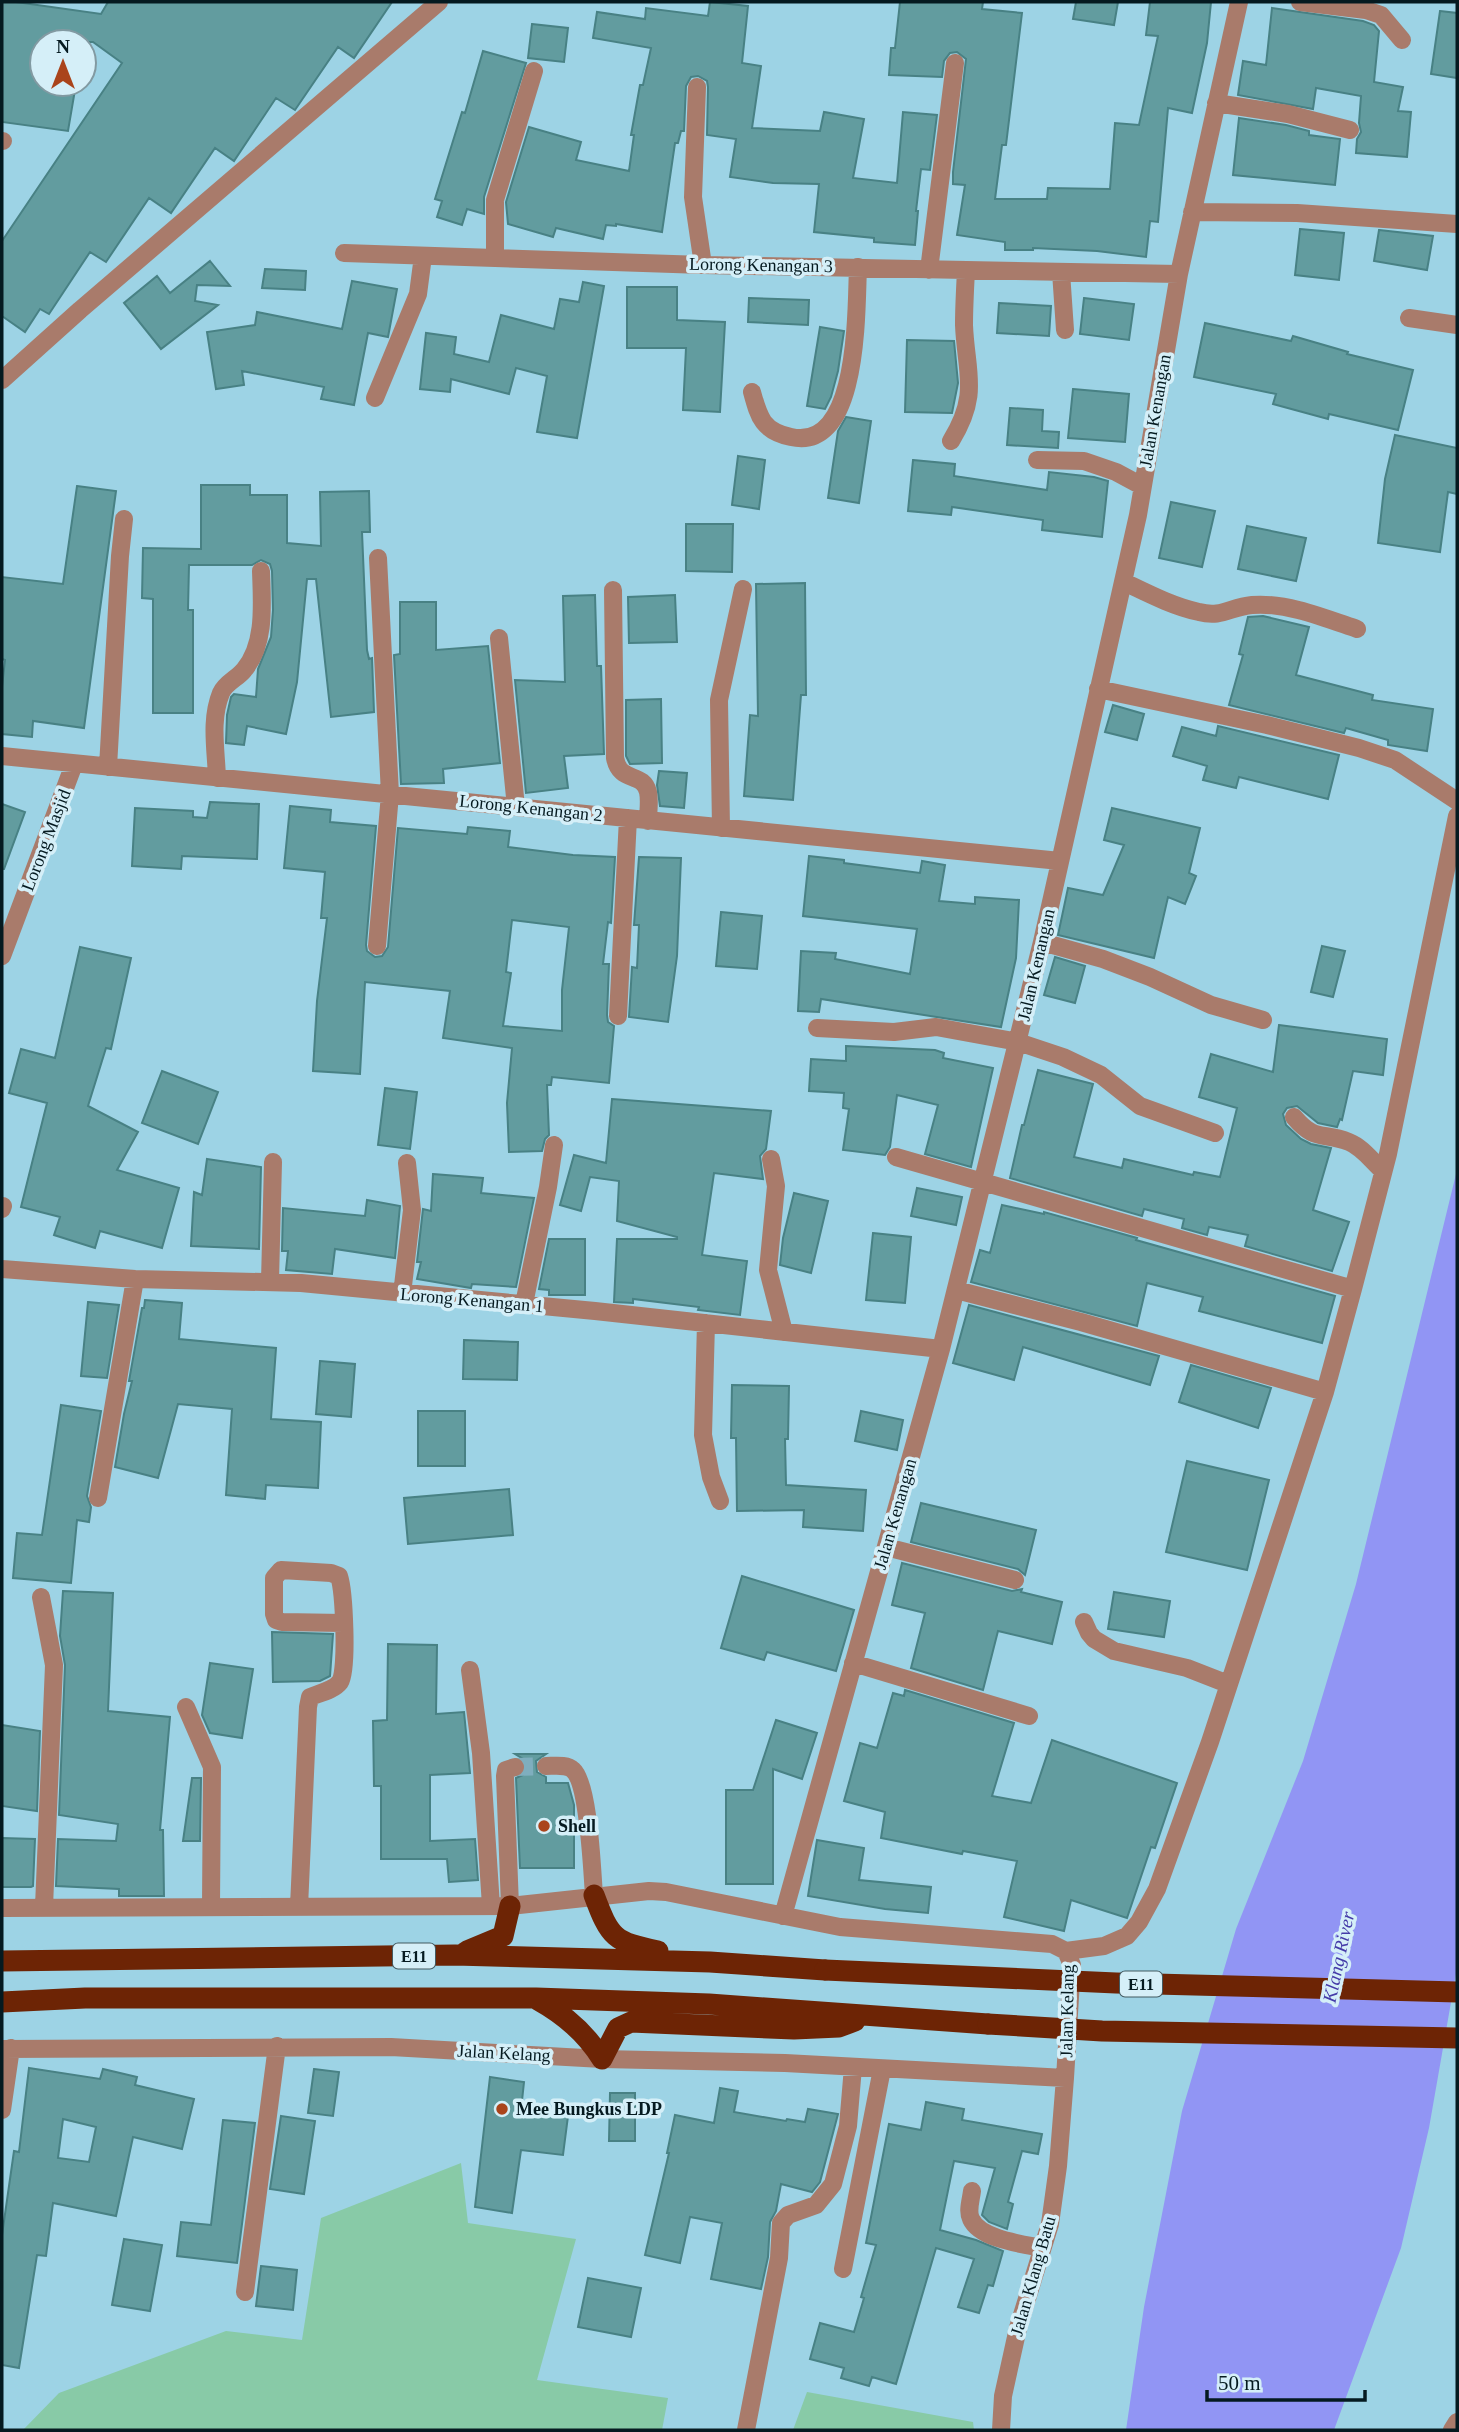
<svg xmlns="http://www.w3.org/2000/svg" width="1459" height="2432" font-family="Georgia,serif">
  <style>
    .green { fill: #88caa7 }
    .water { fill: #9195f4 }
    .building { fill: #629c9f; stroke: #488184; stroke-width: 2; fill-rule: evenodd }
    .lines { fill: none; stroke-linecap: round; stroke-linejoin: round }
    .minor-tunnel { stroke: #7faebe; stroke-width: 18; stroke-dasharray: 18 9; stroke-linecap: butt }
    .minor { stroke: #a97b6b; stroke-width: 18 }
    .highway { stroke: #6d2405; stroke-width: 21 }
    .highway-bridge { stroke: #6d2405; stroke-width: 21 }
    .poi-dot { fill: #aa441b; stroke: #d5eff8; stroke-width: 2.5 }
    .labels { text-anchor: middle; stroke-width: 7; stroke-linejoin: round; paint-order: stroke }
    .shield { fill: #d5eff8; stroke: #435a61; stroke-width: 2 }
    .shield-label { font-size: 16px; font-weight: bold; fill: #051a20 }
    .street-label { font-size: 18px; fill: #051a20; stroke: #d5eff8 }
    .poi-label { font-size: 18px; font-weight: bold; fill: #051a20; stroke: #d5eff8; text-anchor: start }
    .water-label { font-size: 19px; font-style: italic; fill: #443ba8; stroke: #d5eff8 }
  </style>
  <rect width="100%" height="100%" fill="#9dd3e5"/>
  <!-- green -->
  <path class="green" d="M461,2163L468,2223L576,2239L537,2380L668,2398L662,2430H23L59,2393L226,2331L302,2340L321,2218Z
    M807,2392L973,2422L974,2430H793Z"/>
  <!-- water -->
  <path class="water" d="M1457,1170V1968L1429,2128L1401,2248L1334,2430H1126L1144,2307L1182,2111L1236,1929L1303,1761L1356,1584Z"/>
  <!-- building -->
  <path class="building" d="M2,2H16L101,14L108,2H392L354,58L338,47L295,110L276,98L234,161L215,148L171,213L149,198L106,262L90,252L49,314L40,309L25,332L2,316V241L122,63L93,42H42V84H76L68,131L2,122Z
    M710,2L748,6L742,63L761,66L752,128L820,131L824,112L864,119L853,178L897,183L903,112L937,115L930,170L921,169L916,211H918L915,245L874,242V238L814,232L819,184L773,183L730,177L736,139L707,135L708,87L707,81L698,76L691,77L686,86L684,131H681L678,143H675L662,232L616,224V226L606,225L603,239L556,228L553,237L508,224L506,202L529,127L581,142L576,160L629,171L634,135H631L640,85H643L651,48L593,38L597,12L645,19L646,8L708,16Z
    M900,2H983L982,9L1022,13L1006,145H1002L995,199H1047L1048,188L1110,189L1115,123L1139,125L1158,36L1146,35L1150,2H1211L1207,43L1192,113L1168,108L1158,222L1150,221L1146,257L1097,251L1033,248V250H1005V242L957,235L965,185L953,184V172L966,59L957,52L950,53L944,61L942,77L889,75L891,48H895Z
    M1076,2H1118L1114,25L1073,19Z
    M1272,8L1363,21L1374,25L1379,31L1374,82L1403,87L1398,111L1411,112L1407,157L1356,153L1357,139L1361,132L1359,123L1361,96L1316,88L1313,109L1238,95L1243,61L1266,65Z
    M1440,11L1457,13V78L1431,74Z
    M532,24L568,28L564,62L528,58Z
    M483,51L526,63L484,197V214L467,209L462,225L437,217L442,201L435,199L462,112L465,113Z
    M1239,118L1286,125L1309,131V135L1340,139L1335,185L1233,175Z
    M1300,229L1344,233L1339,280L1295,275Z
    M1379,230L1433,236L1427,270L1374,261Z
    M210,261L230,286L197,285L195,301L218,305L161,349L124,303L157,276L170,293Z
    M265,269L306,271L305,290L262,288Z
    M352,281L397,289L388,337L368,333L354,405L321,399L324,387L242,371L244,385L216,389L207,332L255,325L257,312L342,329Z
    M583,282L604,286L577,438L537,432L547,376L516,368L509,394L451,379L450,392L420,389L426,333L456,337L454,354L489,362L501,315L554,329L560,299L579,302Z
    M627,287H677V320L725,322L720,412L683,410L686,348H627Z
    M749,298L809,300L808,325L748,322Z
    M1084,298L1134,304L1129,340L1080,334Z
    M999,303L1051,306L1049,336L997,333Z
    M1205,323L1291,341L1293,336L1348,352L1347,354L1413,370L1398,430L1329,414L1328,419L1273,404L1276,394L1194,377Z
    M820,327L844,331L838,371L831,397L825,409L807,406Z
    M907,340L954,341L958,383L952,413L905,412Z
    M1073,389L1129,394L1125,442L1068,438Z
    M1010,408L1043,410L1042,431L1059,432L1058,448L1007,445Z
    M846,417L871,421L859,503L828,498L838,431Z
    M1395,435L1457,448V494L1448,492L1440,552L1378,543L1385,479Z
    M738,456L765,460L759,509L732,505Z
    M913,460L955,464L954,476L1047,490L1049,472L1094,477L1108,481L1102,537L1042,530L1043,520L952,507L951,515L908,511Z
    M201,485H250V495H287V543L321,546L320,492L369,491L370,532H362L367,650L369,659L372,658L374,712L331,717L316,579H307L297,682L286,734L247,726L244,745L226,743L227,715L231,697L234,694L256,697L258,669L271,637L273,610L272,571L270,564L261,560L252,565H189L188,610H193V713H153V599L142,598L143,548L201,549Z
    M77,486L116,491L84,728L33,721L32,737L2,734V687L5,660L2,659V577L63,584Z
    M1171,502L1215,511L1202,567L1159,558Z
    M686,524H733L732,572L686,571Z
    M1247,526L1306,538L1296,581L1238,569Z
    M805,583L806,695H801L793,800L744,796L750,715L758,716L756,584Z
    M595,595L597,666H601L604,754L564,756L568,788L526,793L515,680L565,682L563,596Z
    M675,595L677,642L629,643L628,597Z
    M400,602H436V650L488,646L500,763L443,769L444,783L401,784L394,655L400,654Z
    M1263,616L1309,627L1296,675L1373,695L1372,700L1433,709L1427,751L1388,745V740L1346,728L1344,733L1229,705L1243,655L1239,654L1248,617Z
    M661,699L662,763L630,764L626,756V700Z
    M1113,705L1144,714L1137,740L1105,732Z
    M1218,726L1339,755L1328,799L1239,777L1236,788L1203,780L1207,766L1173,756L1182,727L1216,736Z
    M659,771L687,773L684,808L660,806L657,785Z
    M210,802L259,804L257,859L182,856L181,869L132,866L135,808L193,811V817L207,818Z
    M2,804L25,812L4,869H2Z
    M290,806L331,810L330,822L376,826L366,945L367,951L375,957L382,956L388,947L398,828L467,834L468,827L510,831L508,847L573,855L615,857L611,923L608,922L603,964H609L607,1015L608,1022L614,1026L609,1083L552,1077L551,1085H547L549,1135L545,1139L542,1151L509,1152L507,1103L512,1048L443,1038L450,991L365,982L360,1074L313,1071L317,1001L327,918H321L325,872L284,868ZM512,920L569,927L562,990V1031L503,1026L511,973L506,972Z
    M1112,808L1200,828L1189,873L1196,876L1185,904L1168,897L1154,958L1058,935L1068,888L1103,895L1124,845L1104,840Z
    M809,856L844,860V863L920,873L922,861L945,865L939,901L975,904V897L1019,900L1016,958L1001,1027L821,999L819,1012L798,1011L801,951L836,953L835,959L910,974L917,929L803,916Z
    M639,857L681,858L677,956L668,1022L629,1017L632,967L637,968L639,925H634Z
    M721,912L762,916L757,969L716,966Z
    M1322,946L1345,951L1333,997L1311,992Z
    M80,947L131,958L111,1049L106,1048L88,1106L138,1132L117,1170L179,1188L162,1248L100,1231L95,1248L54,1235L60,1217L21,1207L47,1103L9,1093L21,1049L55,1058Z
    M1055,957L1085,966L1075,1003L1044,995Z
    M1279,1025L1387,1039L1383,1075L1353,1071L1342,1120L1340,1119L1337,1127L1318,1123L1297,1106L1287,1108L1283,1114L1286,1125L1301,1139L1311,1144L1331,1148L1313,1210L1349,1222L1332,1271L1245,1246L1248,1235L1209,1227L1207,1235L1182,1228L1184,1219L1144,1209L1142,1216L1010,1178L1022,1125H1024L1038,1070L1093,1084L1074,1157L1122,1168L1124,1159L1193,1175L1194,1172L1220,1177L1237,1108L1199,1097L1211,1054L1273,1072Z
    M846,1046L935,1050L944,1053L943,1058L993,1068L971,1167L925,1154L938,1105L897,1095L890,1147L885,1155L843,1150L849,1109L843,1108L844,1093L809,1091L811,1059L846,1061Z
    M162,1071L218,1092L198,1144L142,1123Z
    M385,1088L417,1092L410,1149L378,1145Z
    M612,1099L771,1111L766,1149L760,1156L763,1179L714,1173L702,1255L747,1261L740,1315L698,1310L699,1307L633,1299V1303L614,1302L617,1239H677V1237L617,1221L619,1181L590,1177L581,1211L560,1205L574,1155L606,1163Z
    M207,1159L261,1167L259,1249L191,1246L194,1192L202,1195Z
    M433,1174L483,1178L481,1193L534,1198L516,1287L472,1284L471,1288L417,1279L421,1262H417L423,1209L431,1211Z
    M917,1188L962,1197L956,1225L911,1216Z
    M794,1193L828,1201L811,1273L780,1265L783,1238Z
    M367,1200L400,1206L395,1258L335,1249L332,1274L286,1270L288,1251H282L283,1208L365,1216Z
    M1002,1205L1044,1214V1212L1137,1238L1136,1240L1335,1296L1322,1343L1199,1311L1203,1297L1147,1283L1137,1326L971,1282L980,1250L990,1253Z
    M873,1233L911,1237L905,1303L866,1300Z
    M549,1239H585V1295H549V1290L539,1289Z
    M145,1300L182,1303L179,1339L276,1348L271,1419L321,1422L318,1488L266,1485L265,1499L226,1495L232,1409L178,1404L158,1478L115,1467L124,1414L132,1381H129L142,1308H144Z
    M88,1302L119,1305L107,1378L81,1376Z
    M969,1305L1159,1356L1150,1385L1023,1347L1014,1380L953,1363Z
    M464,1340L518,1342L517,1380L463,1379Z
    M320,1361L355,1364L351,1417L316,1414Z
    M1191,1365L1271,1388L1258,1428L1179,1402Z
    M732,1385L789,1386L788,1439H785L786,1485L866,1490L863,1531L803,1527L804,1510L737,1511L736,1438H731Z
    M61,1405L101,1411L87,1496L91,1507L89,1522L77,1520L71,1583L13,1578L17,1533L42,1535Z
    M418,1411H465V1466H418Z
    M861,1411L903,1420L897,1450L855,1441Z
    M1187,1461L1269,1480L1247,1570L1166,1552Z
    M509,1489L513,1535L408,1544L404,1498Z
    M921,1503L1036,1530L1025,1575L1018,1569L911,1542Z
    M902,1563L1012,1591L1022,1589L1021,1592L1062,1602L1052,1644L998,1631L983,1690L911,1668L925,1613L892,1605Z
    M742,1576L854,1610L836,1671L767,1652L764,1660L721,1648Z
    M63,1591L113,1593L108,1711L170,1717L160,1830H163L164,1896H119V1889L56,1886L58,1839L116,1841L118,1824L59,1815L65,1665L60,1636Z
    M1114,1592L1170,1601L1164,1637L1108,1629Z
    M272,1632L333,1634L330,1676L320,1681L273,1682Z
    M388,1644L437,1645L436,1714L464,1712L470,1773L430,1775V1841L475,1839L478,1880L449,1882L447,1859H381V1786H374L373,1721L387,1720Z
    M210,1663L253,1669L242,1738L210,1733L202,1715Z
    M905,1690L1014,1723L992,1796L1031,1803L1052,1740L1177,1783L1155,1848L1151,1847L1127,1918L1071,1900L1064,1931L1004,1917L1017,1861L963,1851L962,1854L881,1838L885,1812L844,1801L860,1743L877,1748L893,1693L904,1696Z
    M776,1720L817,1733L802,1779L773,1769V1884H726V1790H753Z
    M2,1725L40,1731L37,1811L2,1806Z
    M515,1754H546L536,1761L537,1772L546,1777V1783H568L574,1805V1868H520L516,1778L523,1775L526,1769L523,1759Z
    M192,1778H201L200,1841H183Z
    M2,1838L35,1839L33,1886L31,1887H2Z
    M817,1840L864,1848L859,1880L931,1887L928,1913L885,1909L808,1896Z
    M29,2068L100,2079L103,2069L137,2077L135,2085L194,2099L182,2149L133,2137L116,2216L53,2203L46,2256L37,2255L19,2368L2,2365V2235L14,2151L19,2152ZM63,2119L96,2127L89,2162L58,2158Z
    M314,2069L339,2072L333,2116L308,2113Z
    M490,2077L524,2082L521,2110L568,2116L563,2155L521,2150L512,2213L475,2207Z
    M720,2088L738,2091L734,2112L786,2121L787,2119L805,2122L808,2109L838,2114L820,2182L812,2192L781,2184L776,2211L770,2222L768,2257L761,2289L711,2279L722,2223L690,2217L680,2263L645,2255L669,2153H667L675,2115L714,2123Z
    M610,2093H635V2141H609Z
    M926,2102L964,2109L962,2120L1042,2134L1038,2154L1022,2151L1008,2202L1013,2204L1007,2229L989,2222L982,2215L995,2168L954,2161L940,2230L976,2240L1003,2251L993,2286L988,2285L979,2313L958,2307L974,2259L936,2248L896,2384L872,2377L869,2386L841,2378L844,2368L810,2359L820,2323L854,2332L864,2298L861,2297L876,2245L866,2243L889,2124L921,2130Z
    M281,2116L315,2121L304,2194L270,2189Z
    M223,2120L255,2123L237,2263L177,2256L181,2222L211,2225Z
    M124,2239L162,2245L150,2311L112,2305Z
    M261,2266L297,2270L293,2310L256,2306Z
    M588,2278L641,2288L631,2337L578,2327Z"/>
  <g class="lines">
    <!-- minor-tunnel -->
    <path class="minor-tunnel" d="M515,1767L546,1766"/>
    <!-- minor -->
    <path class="minor" d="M1300,2L1366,10L1381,15L1402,40
      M697,87L693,197L703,265
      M1216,103L1288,114L1350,130
      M2,141H3
      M1192,212L1297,213L1457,224
      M344,253L703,265L1179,274
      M495,258V200L534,71
      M929,270L955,63
      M1061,272L1065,330
      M1409,318L1457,325
      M2,380L80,310L439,2
      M752,392C759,418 763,431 791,437C860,453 856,308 858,267
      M375,398L418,294L423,256
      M951,441C980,394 966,373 964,325C964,307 965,289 966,271
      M1037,460L1084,461L1116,472L1142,486
      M1124,582C1147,593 1174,607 1199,612C1222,618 1230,607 1252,605C1286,602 1325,618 1357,629
      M613,590L615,758C620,784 643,771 648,792C650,801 648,812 648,821
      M499,638L516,807
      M1098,689L1267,725L1359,748L1395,760L1457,801
      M2,756L1060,861
      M108,767L120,556L124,519
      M217,778C216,749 210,720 221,693C225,683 238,678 244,670C266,644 262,603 261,571
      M721,828L719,700L743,589
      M1042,942L1103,959L1150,977L1211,1005L1263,1020
      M377,946L390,794L378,558
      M2,956L74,764
      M618,1016L628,818
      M817,1028L894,1032L936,1027L1018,1042L1063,1057L1101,1075L1140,1106L1215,1133
      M1294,1117C1316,1143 1322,1131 1349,1142C1362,1147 1372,1161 1383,1171
      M896,1157L1353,1289
      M771,1159L776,1186L768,1270L784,1332
      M2,1209L3,1206
      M2,1269L135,1279L301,1283L595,1311L941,1349
      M270,1281L273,1162
      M956,1290L1081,1322L1325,1392
      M402,1294L412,1210L407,1163
      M524,1304L548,1187L554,1145
      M706,1323L703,1435L711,1477L720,1501
      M98,1498L135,1279
      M886,1547L1015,1580
      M41,1597L54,1665L44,1907
      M1084,1622L1089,1633L1094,1639L1114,1651L1187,1668L1228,1684
      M853,1663L1029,1716
      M470,1670L481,1753L491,1906
      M186,1707L212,1767L211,1906
      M546,1766C554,1766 567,1764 573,1770C589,1784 592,1871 594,1895
      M510,1906L505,1776L506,1770L515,1767
      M299,1907L308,1707L310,1697C320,1693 334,1690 340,1682C348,1669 344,1591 339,1576L331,1573L281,1570L274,1578V1614L276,1620L282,1622L343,1623
      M2,1908L510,1906L649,1891L666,1892L840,1927L1052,1944L1066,1951L1072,1965L1065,2078L1058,2166L1050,2224L1018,2328L1003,2396L1001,2430
      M783,1916L941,1349L1042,942L1138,515L1179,274L1239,2
      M1066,1951L1104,1946L1127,1936L1139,1922L1157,1889L1210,1742L1325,1392L1353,1289L1388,1154L1457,816
      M2,2049L391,2047L602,2059L785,2063L1065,2078
      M2,2110L11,2048
      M972,2191C971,2200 967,2211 971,2219C980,2239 1022,2244 1042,2248
      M843,2269L882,2069
      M245,2292L277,2046
      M746,2430L779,2258L781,2223L788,2215L816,2205L833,2184L848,2126L853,2067
      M1452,2430L1457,2422"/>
    <!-- highway -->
    <path class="highway" d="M594,1895C610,1938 614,1942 658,1951
      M467,1951L503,1936L510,1906
      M2,1961L455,1955L710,1962L825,1970
      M538,2000C565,2015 586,2033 602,2059
      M2,2002L85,1998H536L709,2004L988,2024
      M602,2059L618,2028L631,2022L794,2029L839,2027L855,2021"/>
    <!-- highway-bridge -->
    <path class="highway-bridge" d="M825,1970L1116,1983L1457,1992
      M988,2024L1102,2031L1457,2038"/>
  </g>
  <!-- markers -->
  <g class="poi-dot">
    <circle cx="544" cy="1826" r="7"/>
    <circle cx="502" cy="2109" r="7"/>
  </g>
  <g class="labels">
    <!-- shield labels -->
    <g class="shield">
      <rect x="393" y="1943.5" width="42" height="25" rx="5"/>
      <rect x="1120" y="1971.5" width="42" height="25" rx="5"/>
    </g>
    <g class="shield-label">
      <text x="414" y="1962">E11</text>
      <text x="1141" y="1990">E11</text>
    </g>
    <!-- street labels -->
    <g class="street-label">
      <text transform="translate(761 265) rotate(1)" y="6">Lorong Kenangan 3</text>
      <text transform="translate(1155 411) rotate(-80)" y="6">Jalan Kenangan</text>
      <text transform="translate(531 808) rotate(6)" y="6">Lorong Kenangan 2</text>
      <text transform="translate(46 840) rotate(-69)" y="6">Lorong Masjid</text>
      <text transform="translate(1036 965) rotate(-77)" y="6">Jalan Kenangan</text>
      <text transform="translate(472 1300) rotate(5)" y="6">Lorong Kenangan 1</text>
      <text transform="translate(895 1514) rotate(-74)" y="6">Jalan Kenangan</text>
      <text transform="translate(1067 2011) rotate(-89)" y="6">Jalan Kelang</text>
      <text transform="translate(504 2053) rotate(3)" y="6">Jalan Kelang</text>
      <text transform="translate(1033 2276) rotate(-74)" y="6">Jalan Klang Batu</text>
    </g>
    <!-- poi labels -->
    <g class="poi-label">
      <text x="558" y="1832">Shell</text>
      <text x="516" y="2115">Mee Bungkus LDP</text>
    </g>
    <!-- water labels -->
    <g class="water-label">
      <text transform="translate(1338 1957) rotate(-78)" y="7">Klang River</text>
    </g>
  </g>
  <!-- border -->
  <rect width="1459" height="2432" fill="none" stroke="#051a20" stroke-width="7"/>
  <!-- north arrow -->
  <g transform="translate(63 63)"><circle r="33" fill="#d5eff8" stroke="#829aa2" stroke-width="2"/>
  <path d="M0-5L12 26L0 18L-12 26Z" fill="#aa441b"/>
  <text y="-10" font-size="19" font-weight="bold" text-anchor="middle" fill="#051a20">N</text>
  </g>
  <!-- scale -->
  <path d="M1207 2390v10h158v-10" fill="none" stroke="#051a20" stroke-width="3.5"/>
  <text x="1218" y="2390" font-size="21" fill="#051a20" stroke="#d5eff8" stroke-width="5" paint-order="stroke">50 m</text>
</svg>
